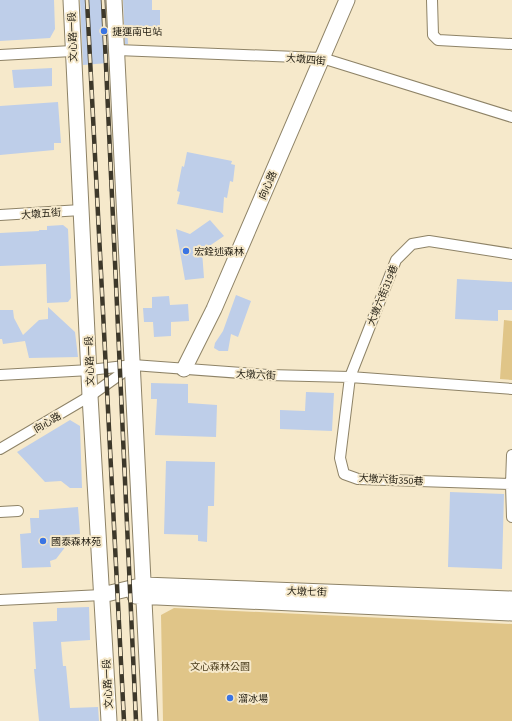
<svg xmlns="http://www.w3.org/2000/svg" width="512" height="721" font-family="'Source Sans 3','Noto Sans TC',sans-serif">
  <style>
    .green { fill: #e0c588 }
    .building { fill: #becee9 }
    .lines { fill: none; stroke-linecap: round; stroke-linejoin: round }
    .street-casing { stroke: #8e8367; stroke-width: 12 }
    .secondary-casing { stroke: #8e8367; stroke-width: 17 }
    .street { stroke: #fff; stroke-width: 10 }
    .secondary { stroke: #fff; stroke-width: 15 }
    .rail-casing { stroke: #3d382a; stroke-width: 4.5 }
    .rail { stroke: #f6e9cb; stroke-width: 3; stroke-dasharray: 9; stroke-linecap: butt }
    .poi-dot { fill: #3a74e3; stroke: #f6e9cb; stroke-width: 1.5 }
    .labels { text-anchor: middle; stroke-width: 4; stroke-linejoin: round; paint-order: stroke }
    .poi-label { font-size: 10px; fill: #1f1b10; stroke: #f6e9cb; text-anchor: start }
    .street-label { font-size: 10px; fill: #1f1b10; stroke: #f6e9cb }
    .park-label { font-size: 10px; fill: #4a3c1c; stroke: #f6e9cb }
  </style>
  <rect width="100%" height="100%" fill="#f6e9cb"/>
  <!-- green -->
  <path class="green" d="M504,320L512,321V380L500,379Z
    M174,608L512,624V721H163L161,615Z"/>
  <!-- building -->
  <path class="building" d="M0,0H54L55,29L50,38L0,41Z
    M80,0H105L108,63L83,65Z
    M123,0H152V10H160V27H127L128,44H125Z
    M52,68V86L14,88L12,70Z
    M58,102L61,143H54V150L0,155V106Z
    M187,152L232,161L231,164L235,165L233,182L230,181L227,198L224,197L223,213L177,204L180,192L177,191L182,166L184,167Z
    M210,220L224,236L202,251L204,278L185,280L176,229L190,234Z
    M63,225L68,229L71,298L68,302L47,303L46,264L0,266V233L39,231V230H47V226Z
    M457,279L512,282V310H498V321L455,319Z
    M236,295L251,301L238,337L231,334L228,351H219L214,348L215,343L223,331Z
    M169,296L170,305L188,304L189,321L171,322V336L154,337L153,322H144L143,308H152V297Z
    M48,307L75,332L78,357L29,358L25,341L3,344L2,339H0V310H13L14,318L23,335L39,320L48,319Z
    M151,383L188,384V403L217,405L216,437L155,435L157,399H151Z
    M306,392L334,393L332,431L280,429V410L305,411Z
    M70,420L80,426L82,488H70L61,481L45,482L17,452Z
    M166,461L215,462L214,506H208L207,542L198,541V535L164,534Z
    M450,492L504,494L502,569L448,567Z
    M78,507L80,534L66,535V546L56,559L50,561L51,567L22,568L20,534L31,533L30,518H39V510Z
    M89,607L90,640L61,642L63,666H66L70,708L98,707L99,721H39L34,669H36L33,622L57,621V608Z"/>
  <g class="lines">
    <defs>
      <path id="street" d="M432,0L433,35L438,40L512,44
        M117,50L322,58L512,117
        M0,55L72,51
        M0,215L81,210
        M512,254L429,241L412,244L396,260L350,377L340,458L344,474L358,479L512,484
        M0,375L90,370L133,365L268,375L350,377L512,389
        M0,449L90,396L132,366
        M512,455L511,484L512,517
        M0,512L18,511
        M0,600L102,595"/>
      <path id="secondary" d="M71,0L90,396L109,721
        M114,0L150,721
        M184,369L214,309L347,0
        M102,595L144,585L512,599
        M135,596L512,613"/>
    </defs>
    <!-- street casing -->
    <use href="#street" class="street-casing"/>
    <!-- secondary casing -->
    <use href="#secondary" class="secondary-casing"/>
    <!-- street -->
    <use href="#street" class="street"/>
    <!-- secondary -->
    <use href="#secondary" class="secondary"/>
    <defs>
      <path id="rail" d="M87,0L124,721
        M103,0L136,721"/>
    </defs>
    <!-- rail casing -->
    <use href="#rail" class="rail-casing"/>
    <!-- rail -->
    <use href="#rail" class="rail"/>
  </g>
  <!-- markers -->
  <g class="poi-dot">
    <circle cx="104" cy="31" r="4"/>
    <circle cx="186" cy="251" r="4"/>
    <circle cx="43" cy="541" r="4"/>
    <circle cx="230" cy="698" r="4"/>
  </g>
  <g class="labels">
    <!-- poi labels -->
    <g class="poi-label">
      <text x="112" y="35">捷運南屯站</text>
      <text x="194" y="255">宏銓述森林</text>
      <text x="51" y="545">國泰森林苑</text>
      <text x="238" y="702">溜冰場</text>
    </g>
    <!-- street labels -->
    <g class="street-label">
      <text transform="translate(72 37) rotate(-92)" y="4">文心路一段</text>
      <text transform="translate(306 59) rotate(5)" y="4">大墩四街</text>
      <text transform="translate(267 185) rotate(-67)" y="4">向心路</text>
      <text transform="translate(41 213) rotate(-4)" y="4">大墩五街</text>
      <text transform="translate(382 295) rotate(-68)" y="4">大墩六街319巷</text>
      <text transform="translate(89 361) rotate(-92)" y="4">文心路一段</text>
      <text transform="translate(256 374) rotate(3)" y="4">大墩六街</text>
      <text transform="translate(47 422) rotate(-30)" y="4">向心路</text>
      <text transform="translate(391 479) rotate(3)" y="4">大墩六街350巷</text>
      <text transform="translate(307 591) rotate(2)" y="4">大墩七街</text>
      <text transform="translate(107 684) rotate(-93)" y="4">文心路一段</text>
    </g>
    <!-- park labels -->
    <g class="park-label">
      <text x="220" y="670">文心森林公園</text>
    </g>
  </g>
</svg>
